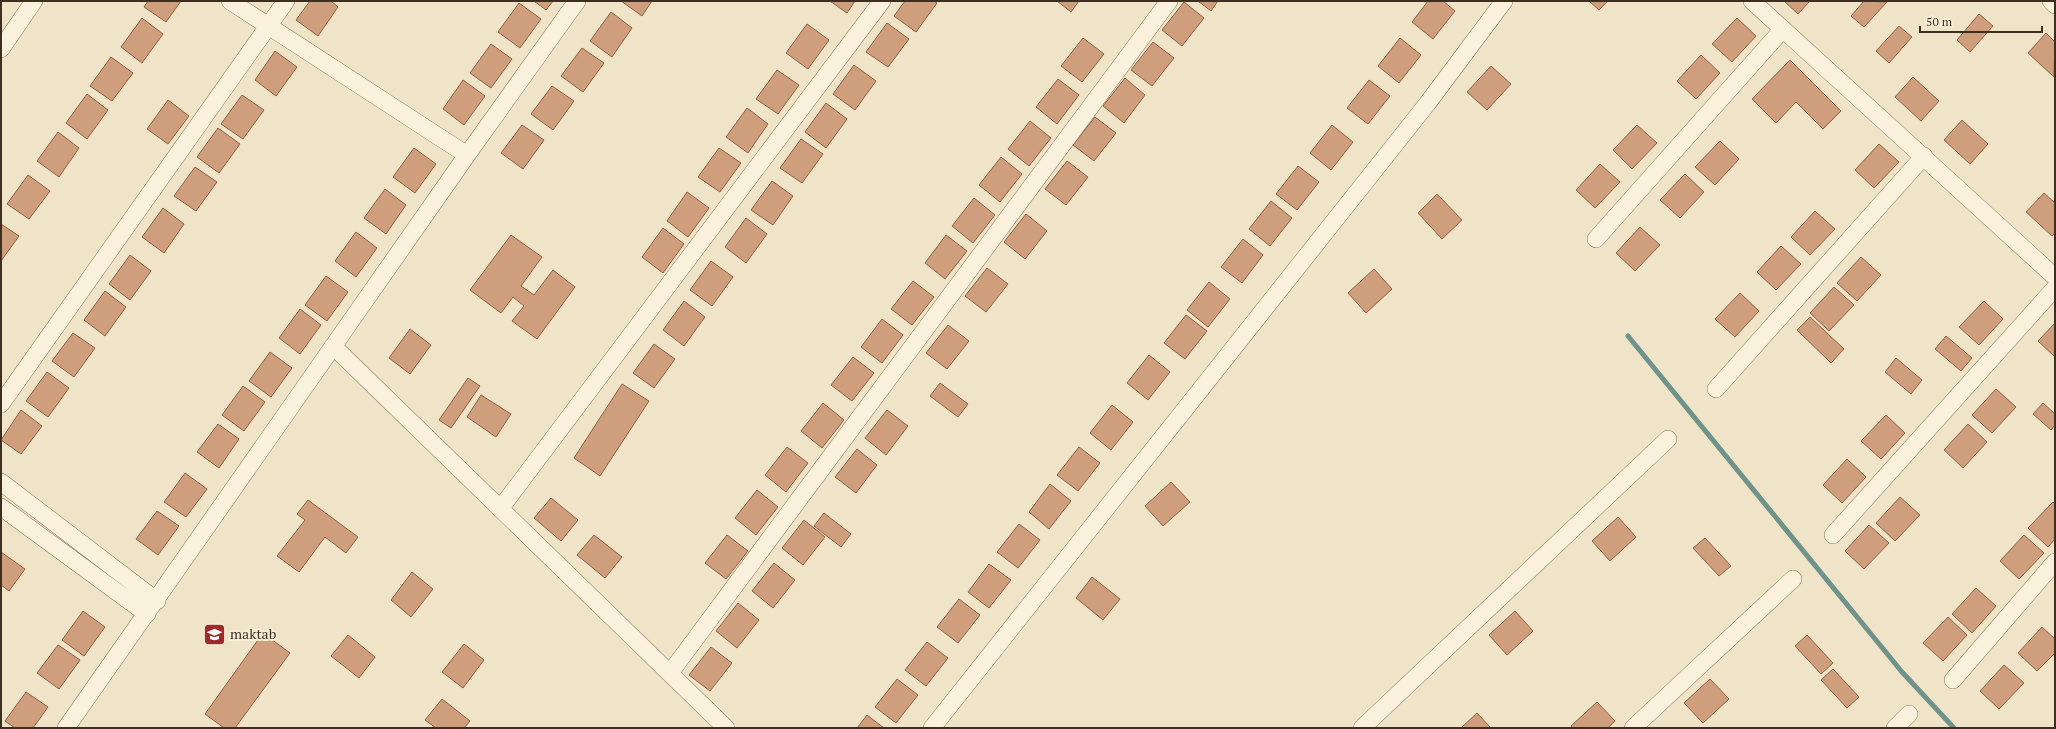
<svg xmlns="http://www.w3.org/2000/svg" width="2056" height="729" font-family="'PT Serif',serif">
  <style>
    .lines { fill: none; stroke-linecap: round; stroke-linejoin: round }
    .stream { stroke: #6f938a; stroke-width: 5 }
    .building { fill: #cf9f7d; stroke: #8d5f41 }
    .minor-casing { stroke: #8d765c; stroke-width: 18 }
    .minor { stroke: #faf1dc; stroke-width: 17 }
    .labels { text-anchor: middle; stroke-width: 4; stroke-linejoin: round; paint-order: stroke }
    .poi-label { font-size: 14px; fill: #3d2e20; stroke: #f7eed8; text-anchor: start }
  </style>
  <rect width="100%" height="100%" fill="#f0e4c8"/>
  <g class="lines">
    <!-- stream -->
    <path class="stream" d="M1628,336L1902,672L1954,728"/>
  </g>
  <!-- building -->
  <path class="building" d="M148,1H181L166,22L144,7Z
    M310,1H331L338,7L318,36L296,20Z
    M534,1H553L546,10Z
    M621,1H652L642,16Z
    M830,1H855L847,13Z
    M905,1H934L937,3L916,32L894,16Z
    M1057,1H1079L1071,12Z
    M1198,1H1218L1211,11Z
    M1428,1H1443L1455,11L1433,39L1412,22Z
    M1589,1H1608L1599,10Z
    M1784,1H1810L1798,14Z
    M1864,1L1887,2L1864,27L1851,16Z
    M1184,2L1204,18L1182,46L1162,30Z
    M519,3L541,19L520,48L498,32Z
    M611,12L632,28L612,57L590,41Z
    M1979,14L1993,26L1970,52L1957,40Z
    M142,18L163,34L142,63L121,47Z
    M1737,18L1756,36L1732,62L1712,44Z
    M887,23L909,39L888,67L866,52Z
    M807,24L829,40L808,69L786,53Z
    M1899,26L1912,37L1889,63L1876,51Z
    M2046,33L2055,42L2054,77L2028,53Z
    M1083,38L1104,54L1082,82L1061,66Z
    M1400,38L1421,55L1399,83L1378,66Z
    M1153,42L1174,58L1152,86L1131,70Z
    M491,44L512,59L491,88L470,73Z
    M582,48L604,63L583,92L561,76Z
    M275,51L297,67L276,96L255,80Z
    M1701,55L1720,73L1696,99L1677,81Z
    M111,57L133,73L112,101L90,86Z
    M1790,60L1841,111L1823,129L1796,102L1776,123L1752,99Z
    M854,65L876,81L855,110L833,94Z
    M1491,66L1511,84L1487,110L1467,92Z
    M777,70L799,85L778,114L756,99Z
    M1913,77L1939,101L1921,121L1895,97Z
    M1125,78L1145,95L1124,123L1103,106Z
    M1058,79L1079,95L1057,124L1036,107Z
    M463,80L485,96L464,125L443,109Z
    M1369,80L1390,96L1368,124L1347,108Z
    M552,86L574,101L553,130L531,114Z
    M87,94L108,110L87,139L66,123Z
    M242,95L264,110L243,139L221,124Z
    M168,100L189,116L168,144L147,129Z
    M826,103L847,119L826,148L805,132Z
    M747,108L768,124L748,153L726,137Z
    M1095,117L1116,133L1094,161L1073,145Z
    M1962,120L1988,144L1970,164L1944,140Z
    M1030,121L1051,138L1029,166L1008,149Z
    M522,125L544,140L523,169L501,153Z
    M1332,125L1353,142L1331,170L1310,153Z
    M1637,125L1657,143L1632,169L1613,150Z
    M218,128L240,144L219,173L197,157Z
    M58,132L79,148L59,177L37,161Z
    M801,139L823,154L802,183L780,168Z
    M1720,141L1739,159L1715,185L1695,167Z
    M1879,144L1899,162L1874,188L1855,170Z
    M414,148L436,164L415,193L393,177Z
    M719,148L741,163L720,192L698,177Z
    M1001,157L1022,174L1000,202L979,185Z
    M1067,161L1088,177L1066,205L1045,189Z
    M1600,164L1620,182L1595,208L1576,190Z
    M1298,166L1319,182L1297,210L1276,194Z
    M195,167L217,182L196,211L174,196Z
    M1685,174L1704,192L1680,218L1660,200Z
    M28,175L50,191L29,219L7,204Z
    M772,181L793,196L773,225L751,210Z
    M385,189L406,205L386,234L364,218Z
    M687,192L709,208L688,237L667,221Z
    M2044,193L2055,203V233L2052,236L2026,212Z
    M1437,194L1462,220L1442,239L1418,213Z
    M974,198L995,215L973,243L952,226Z
    M1271,201L1292,218L1270,246L1249,229Z
    M163,208L184,224L164,253L142,237Z
    M1815,211L1835,229L1810,255L1791,237Z
    M1026,214L1047,231L1025,259L1004,242Z
    M746,218L767,234L746,263L725,247Z
    M1,224L19,236L1,261Z
    M1640,227L1660,245L1635,271L1616,253Z
    M663,228L684,244L663,273L642,257Z
    M356,232L377,248L356,277L335,261Z
    M511,235L542,257L521,286L534,295L553,270L575,287L537,339L512,321L524,306L513,297L501,313L470,290Z
    M946,235L967,251L945,279L925,263Z
    M1243,239L1263,255L1242,283L1221,267Z
    M1781,246L1801,264L1776,290L1757,272Z
    M130,255L151,271L130,300L109,284Z
    M1861,257L1881,275L1857,301L1837,283Z
    M711,261L733,277L712,306L690,290Z
    M987,268L1008,284L986,312L965,296Z
    M1374,269L1392,289L1366,313L1348,293Z
    M326,276L348,292L327,321L305,305Z
    M913,281L934,297L912,325L891,309Z
    M1209,282L1230,299L1208,327L1187,310Z
    M1834,287L1854,305L1829,331L1810,313Z
    M105,291L126,307L105,336L84,320Z
    M1740,293L1759,311L1735,337L1715,319Z
    M684,301L705,317L684,346L663,330Z
    M1984,301L2003,319L1979,345L1959,327Z
    M300,309L321,325L300,354L279,338Z
    M1186,315L1207,331L1185,359L1164,343Z
    M1810,317L1844,349L1831,363L1797,330Z
    M882,319L903,335L882,363L861,347Z
    M2055,323V357L2038,341Z
    M948,325L969,341L947,369L926,353Z
    M410,329L431,345L410,374L389,358Z
    M73,333L95,348L74,377L52,361Z
    M1946,336L1972,358L1961,371L1935,349Z
    M654,344L675,359L654,388L633,373Z
    M270,352L292,368L271,397L249,381Z
    M1149,355L1170,372L1148,400L1127,383Z
    M853,357L874,373L852,401L831,385Z
    M1896,358L1922,380L1911,394L1885,372Z
    M47,372L69,388L48,417L26,401Z
    M468,378L480,386L451,428L439,420Z
    M940,383L968,404L958,417L930,396Z
    M622,384L649,401L600,476L574,458Z
    M243,386L265,402L244,431L222,415Z
    M1996,389L2016,407L1992,433L1972,415Z
    M481,395L511,414L496,437L467,417Z
    M823,403L844,420L822,448L801,431Z
    M2043,403L2055,414V425L2051,430L2033,414Z
    M1112,405L1133,422L1111,450L1090,433Z
    M21,410L42,426L21,454L1,440Z
    M887,410L908,426L886,455L865,438Z
    M1886,415L1905,433L1881,459L1861,441Z
    M218,424L239,439L219,468L197,452Z
    M1968,424L1987,442L1963,468L1944,450Z
    M787,447L808,463L786,492L765,475Z
    M1079,447L1100,463L1078,491L1057,475Z
    M857,449L877,465L856,493L835,477Z
    M1847,459L1866,477L1842,503L1823,485Z
    M185,473L207,489L186,517L164,502Z
    M1171,482L1190,502L1163,526L1145,506Z
    M1050,484L1071,501L1049,529L1029,512Z
    M757,490L778,507L756,535L735,518Z
    M1900,497L1920,515L1895,541L1876,523Z
    M551,498L578,520L561,541L534,518Z
    M308,500L358,537L346,553L325,537L299,572L277,556L305,520L297,514Z
    M2053,502L2055,504V539L2048,547L2028,528Z
    M157,511L179,526L158,555L136,539Z
    M824,513L851,534L841,547L814,526Z
    M1618,517L1636,537L1610,561L1592,541Z
    M804,520L825,537L803,565L782,548Z
    M1019,524L1040,540L1018,568L997,552Z
    M1869,525L1889,543L1864,569L1845,551Z
    M594,535L622,557L605,578L577,555Z
    M727,535L748,551L726,579L705,563Z
    M2024,535L2044,553L2019,579L2000,561Z
    M1705,538L1731,566L1719,576L1693,548Z
    M1,552L25,569L9,591L1,585Z
    M774,563L795,580L773,608L752,591Z
    M989,564L1011,580L989,608L968,592Z
    M412,572L433,589L411,617L391,600Z
    M1092,577L1120,599L1103,620L1076,598Z
    M1976,588L1996,606L1972,633L1952,614Z
    M959,599L980,615L958,643L937,627Z
    M738,603L759,620L737,648L716,631Z
    M83,611L105,627L84,656L62,640Z
    M1515,611L1533,631L1507,655L1489,635Z
    M1948,617L1967,635L1943,661L1923,643Z
    M2042,627L2055,639V653L2037,671L2018,653Z
    M263,633L290,653L235,728H224L205,714Z
    M348,635L375,657L359,678L331,656Z
    M1807,635L1833,663L1821,674L1795,646Z
    M927,642L948,658L926,686L905,670Z
    M464,644L484,660L463,688L442,672Z
    M58,645L80,660L59,689L37,673Z
    M711,647L732,663L710,691L689,675Z
    M2004,665L2024,683L1999,709L1980,691Z
    M1833,669L1859,697L1847,708L1821,680Z
    M897,679L918,695L896,723L875,707Z
    M1710,679L1729,699L1703,723L1684,703Z
    M26,692L48,707L33,728H15L5,721Z
    M442,699L470,721L464,728H436L425,720Z
    M1597,702L1615,721L1608,728H1573L1571,726Z
    M1477,713L1491,728H1461Z
    M867,715L884,728H857Z"/>
  <g class="lines">
    <defs>
      <path id="minor" d="M230,1L467,155
        M1752,1L2055,277
        M2051,1L2055,5
        M1,49L34,1
        M1596,239L1783,29
        M333,346L726,728
        M1716,389L1924,156
        M1,404L286,1
        M1,482L157,601
        M1,507L147,614
        M500,509L882,1
        M1833,535L2055,288
        M670,673L1169,1
        M1953,680L2055,562
        M66,728L467,155L577,1
        M932,728L1427,104L1504,1
        M1362,728L1668,439
        M1633,728L1793,579
        M1895,728L1909,714"/>
    </defs>
    <!-- minor casing -->
    <use href="#minor" class="minor-casing"/>
    <!-- minor -->
    <use href="#minor" class="minor"/>
  </g>
  <!-- icons -->
  <defs>
    <symbol id="school-square" viewBox="-11 -11 22 22"><rect x="-9" y="-9" width="18" height="18" rx="4" fill="#9e2a2b" stroke="#f7eed8"/><path d="M0-5L7-2L0 1L-7-2ZM-4 1L0 2.5L4 1V4Q0 6-4 4Z" fill="#fff"/></symbol>
  </defs>
  <g fill-rule="evenodd">
    <use href="#school-square" x="202" y="622" width="25" height="25"/>
  </g>
  <g class="labels">
    <!-- poi labels -->
    <g class="poi-label">
      <text x="230" y="639">maktab</text>
    </g>
  </g>
  <!-- border -->
  <rect width="2056" height="729" fill="none" stroke="#3d2e20" stroke-width="4"/>
  <!-- scale -->
  <path d="M1920 26v6h122v-6" fill="none" stroke="#3d2e20" stroke-width="2"/>
  <text x="1926" y="26" font-size="12" fill="#3d2e20" stroke="#f7eed8" stroke-width="3" paint-order="stroke">50 m</text>
</svg>
